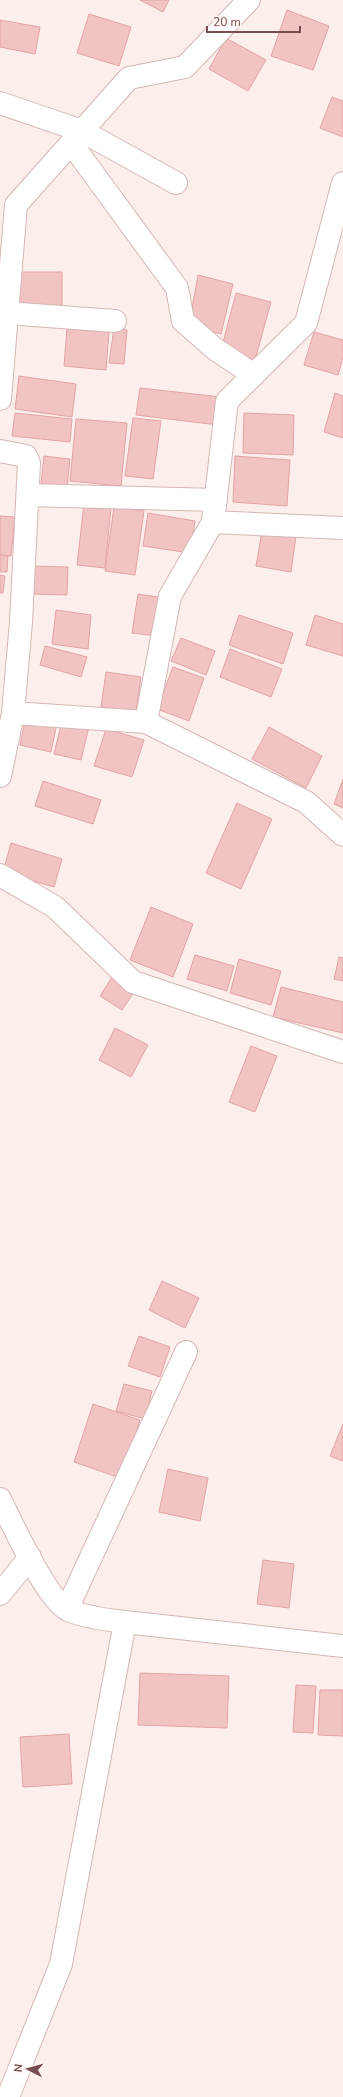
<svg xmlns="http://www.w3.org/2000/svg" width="343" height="2097" font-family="'Nunito Sans',sans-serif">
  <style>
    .building { fill: #f2c3c3; stroke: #e4a3a4 }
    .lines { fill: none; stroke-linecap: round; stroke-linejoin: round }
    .minor-casing { stroke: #d4b7b6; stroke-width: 24 }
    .minor { stroke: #fff; stroke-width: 22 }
  </style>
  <rect width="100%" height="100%" fill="#fcefeb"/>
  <!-- building -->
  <path class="building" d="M140,0H169L163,12Z
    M287,10L329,26L313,70L271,56Z
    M89,14L131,27L119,66L77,53Z
    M0,20L40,27L35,54L0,47Z
    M226,38L266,60L248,91L209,69Z
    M332,97L343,101V137L320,128Z
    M13,272H62V306H13Z
    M198,275L233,284L221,334L189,325Z
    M236,293L271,302L255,360L221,350Z
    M114,328L127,330L124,364L109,363Z
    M67,329L109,332L106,370L64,366Z
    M314,332L343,340V358L338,375L304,365Z
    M19,376L76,384L72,417L15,409Z
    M140,388L221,397L218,425L136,415Z
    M335,393L343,396V438L324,432Z
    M15,413L72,419L70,442L12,436Z
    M244,413L294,415L293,455L243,453Z
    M133,418L161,421L153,479L125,476Z
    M76,419L127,423L121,486L70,481Z
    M44,456L70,459L67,488L41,484Z
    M235,456L290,460L287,506L233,502Z
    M84,504L111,508L105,568L77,565Z
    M114,507L144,511L135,575L105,571Z
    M148,513L195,521L190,553L143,546Z
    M0,516L15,517L11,556L0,555Z
    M262,531L296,536L291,572L256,566Z
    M0,555L8,556L7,572H0Z
    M33,566L68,567L67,595L33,594Z
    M0,575L5,576L3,593H0Z
    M138,594L164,598L158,636L132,633Z
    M56,610L91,615L88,649L52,644Z
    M239,615L293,633L283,664L229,645Z
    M315,615L343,624V656L306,645Z
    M181,638L215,651L206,675L171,661Z
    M45,646L87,657L81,677L40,665Z
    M230,649L282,669L271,697L220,677Z
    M173,667L204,678L189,721L157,709Z
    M106,672L141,677L136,712L101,707Z
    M26,716L57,723L51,752L20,745Z
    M62,721L89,727L81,760L54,754Z
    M269,727L322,756L306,788L252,759Z
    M106,729L144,740L132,777L94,766Z
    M343,779V808L334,804Z
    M43,781L101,800L93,824L35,806Z
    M237,803L272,819L241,889L206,873Z
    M11,843L62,859L54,887L3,872Z
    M151,907L193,924L173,977L130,960Z
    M195,955L234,966L227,991L187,979Z
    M339,957L343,958V981L334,979Z
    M239,959L281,971L271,1005L230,993Z
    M112,977L134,992L122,1010L100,996Z
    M281,987L343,1002V1033L273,1017Z
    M115,1028L148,1045L131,1077L99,1060Z
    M251,1046L277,1056L255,1112L229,1102Z
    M162,1281L199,1298L185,1328L149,1310Z
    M139,1336L170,1347L160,1377L128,1366Z
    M124,1384L152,1391L145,1419L116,1411Z
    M93,1404L140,1420L120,1478L74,1462Z
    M343,1424V1461L330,1456Z
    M168,1469L208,1478L200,1521L159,1512Z
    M263,1560L294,1564L289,1608L257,1604Z
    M140,1673L229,1676L227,1728L138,1725Z
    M296,1685L316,1686L313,1733L293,1732Z
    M320,1690H343V1736L318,1735Z
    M69,1734L72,1784L23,1787L20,1737Z"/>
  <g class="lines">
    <defs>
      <path id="minor" d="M0,103L82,131L176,183
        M71,143L177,288L183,321L215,349L254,375
        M7,313L115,321
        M0,399L16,205L129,78L185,67L249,0
        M0,451L26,456L29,463L21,622L13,713L0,776
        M28,495L216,500
        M213,522L343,528
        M13,713L146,722L306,802L343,835
        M146,722L170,596L213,522L227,401L306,323L343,183
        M0,875L55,907L133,982L343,1052
        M0,1499C12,1523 46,1599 68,1610C85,1617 107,1620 125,1622L343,1646
        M0,1594L30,1557
        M67,1609L186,1352
        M8,2097L61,1964L125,1622"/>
    </defs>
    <!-- minor casing -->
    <use href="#minor" class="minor-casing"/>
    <!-- minor -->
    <use href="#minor" class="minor"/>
  </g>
  <!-- north arrow -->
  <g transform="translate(28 2069) rotate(276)" stroke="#fff5f2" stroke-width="3" paint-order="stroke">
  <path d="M0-3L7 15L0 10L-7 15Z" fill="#784d4f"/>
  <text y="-6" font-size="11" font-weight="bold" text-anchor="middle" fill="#784d4f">N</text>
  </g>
  <!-- scale -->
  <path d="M207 26v6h93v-6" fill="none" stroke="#784d4f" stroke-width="2"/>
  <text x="213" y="26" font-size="12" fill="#784d4f" stroke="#fff5f2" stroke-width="3" paint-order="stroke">20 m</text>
</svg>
